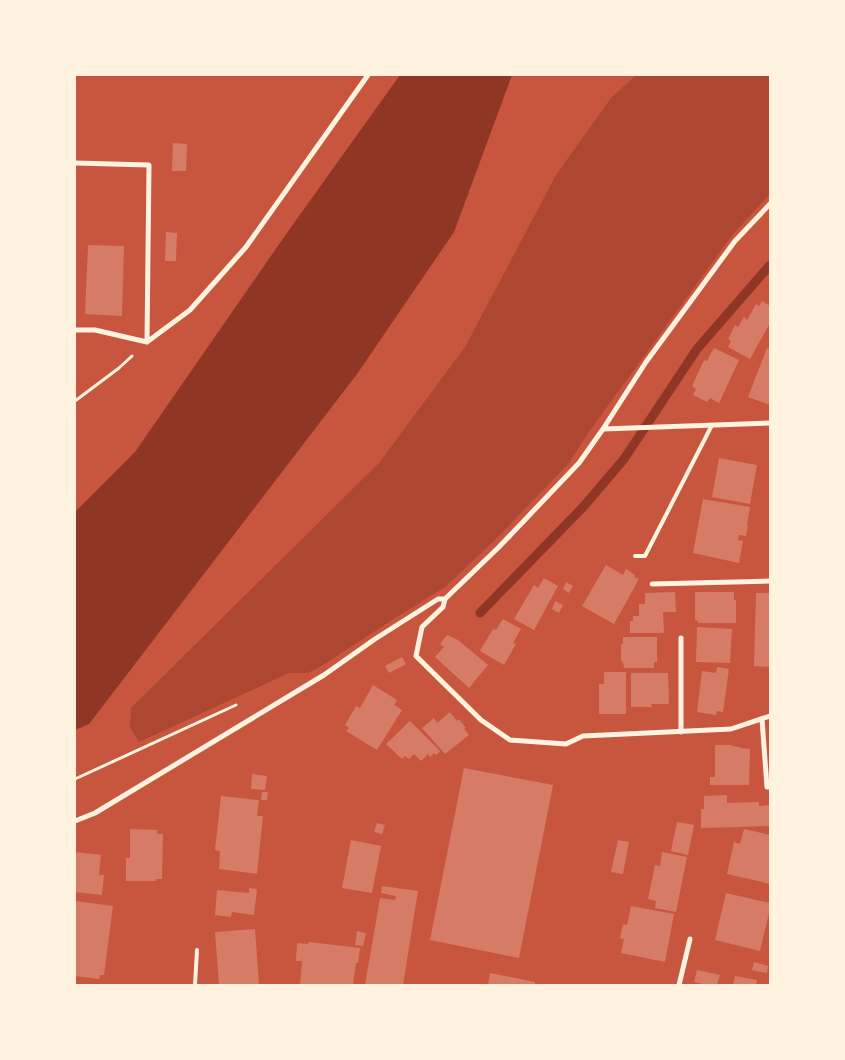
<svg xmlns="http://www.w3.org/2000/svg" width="845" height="1060" font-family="Jost,sans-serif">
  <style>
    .green { fill: #ae4732 }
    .water { fill: #8f3625 }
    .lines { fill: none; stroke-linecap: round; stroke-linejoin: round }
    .stream { stroke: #8f3625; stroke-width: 9 }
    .building { fill: #d67c66 }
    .path { stroke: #fff3e0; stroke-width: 3 }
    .service { stroke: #fff3e0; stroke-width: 4 }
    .minor { stroke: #fff3e0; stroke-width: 5 }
  </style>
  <rect width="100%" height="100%" fill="#c8553d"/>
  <!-- green -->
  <path class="green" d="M636,75H770V194L733,234L588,433L569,463L496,539L445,587L392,620L323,665L308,673H289L139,742L130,727L131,708L379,463L465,347L556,175L611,98Z"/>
  <!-- water -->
  <path class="water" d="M400,75H512L454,232L357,374L89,724L75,730V512L135,452L289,230Z"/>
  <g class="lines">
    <!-- stream -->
    <path class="stream" d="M480,613L584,506L624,459L697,349L770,265"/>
  </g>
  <!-- building -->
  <path class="building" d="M173,143L187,144L186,171H172Z
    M166,232L177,233L176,261H165Z
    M88,245L124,246L122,316L85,314Z
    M762,301L770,306V323L750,359L728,347L731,341L728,339L735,325L738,327L744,317L747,320L756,304L759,306Z
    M714,348L739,360L719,403L710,398L707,402L693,395L696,389L692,386L704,360L707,361Z
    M767,348L770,349V405L748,397Z
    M719,458L757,465L750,504L712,497Z
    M703,499L750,507L747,525H748L746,536L739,535L738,540L743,541L739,563L693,553Z
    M606,565L623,575L626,569L635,575L634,577L639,579L614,624L582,606Z
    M544,578L558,586L534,630L514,619L534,585L538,588Z
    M566,582L573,586L569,593L563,589Z
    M675,592L676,612H663L664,633H630V621H633V616H639V604H645V593Z
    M695,592H734V600H736V623H698V621L695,620Z
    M756,593H770V667L754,666Z
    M555,601L563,605L559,613L552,609Z
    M503,619L521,629L513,643L516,644L504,665L480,651L493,629L496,630Z
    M697,627L732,629L730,663L696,662Z
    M447,635L458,640L488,665L469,688L435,657L444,647L440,644Z
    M623,637H657V662H654V668H624L623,661L621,662V644H623Z
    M402,657L406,664L389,673L385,666Z
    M717,667L729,669L723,712L717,711L716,715L697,712L702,671L716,673Z
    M604,672H626V714H599V684H604Z
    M631,673H668L669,704H651L652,707H631Z
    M373,685L397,700L394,705L402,710L377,750L346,731L349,728L345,725L356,706L360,708Z
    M450,712L457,721L459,719L466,728L464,729L469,735L445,754L422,728L434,718L437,723Z
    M410,721L440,751L436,755L434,753L430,757L428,754L421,761L414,754L409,759L405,756L402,759L386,744Z
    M715,745H732V746L740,747V748L750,749L749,785H710V777H715Z
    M464,768L553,785L519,958L430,940Z
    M252,774L267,776L265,790L251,789Z
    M262,792H268L267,800H261Z
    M727,795V803L759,802V806L770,805V826L701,828V809H704V796Z
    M221,796L259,800L257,816H263L257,874L219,869L220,851L215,850Z
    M677,822L694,825L688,855L671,851Z
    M377,823L385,825L382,834L374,832Z
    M130,829L157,830V834H163L162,879H156V881H126V858H130Z
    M744,829L770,835V884L727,874L734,842L740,844Z
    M351,840L381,846L372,893L342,888Z
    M618,840L629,842L623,874L611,872Z
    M75,852L101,855L99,875H104L102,895L75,892Z
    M662,852L687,857L676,912L655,908L656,901L648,899L655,865L660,866Z
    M382,886L418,891L403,985H365L380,898L395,900L396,896L381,893Z
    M249,888L257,889L254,915L232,912L231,917L215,915L217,890L249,893Z
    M726,893L770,903V909L760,951L715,940Z
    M75,901L113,906L104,975H100L99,979L75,976Z
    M631,906L674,914L665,962L621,953L624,939L620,938L623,924L627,925Z
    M255,929L259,985H219L215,932Z
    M357,931L366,933L363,946L355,945Z
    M309,942L360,948L358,963H356L353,985H300L302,961H296L297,943L308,944Z
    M754,962L768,966L767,973L752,970Z
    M697,970L720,975L717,985H708L694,982Z
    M490,973L535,982V985H488Z
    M735,976L757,980L756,985H733Z"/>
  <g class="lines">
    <!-- path -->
    <path class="path" d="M75,401L119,368L132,356
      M75,779L236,705"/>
    <!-- service -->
    <path class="service" d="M635,556H645L712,425
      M195,985L197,950"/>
    <!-- minor -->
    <path class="minor" d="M75,163L149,165L147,342
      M75,330H95L147,342
      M147,342L190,310L246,247L368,75
      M603,429L770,423
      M652,584L770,581
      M445,599L443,607L422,627L416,656L481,720L510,740L566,744L583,736L731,729L770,716
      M762,719L767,787H770
      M681,732V638
      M75,821L95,813L324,675L375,639L438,599H445L499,547L579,463L603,429L646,362L735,241L770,204
      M679,985L690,939"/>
  </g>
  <!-- border -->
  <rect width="845" height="1060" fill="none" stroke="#fff3e0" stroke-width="152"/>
</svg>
